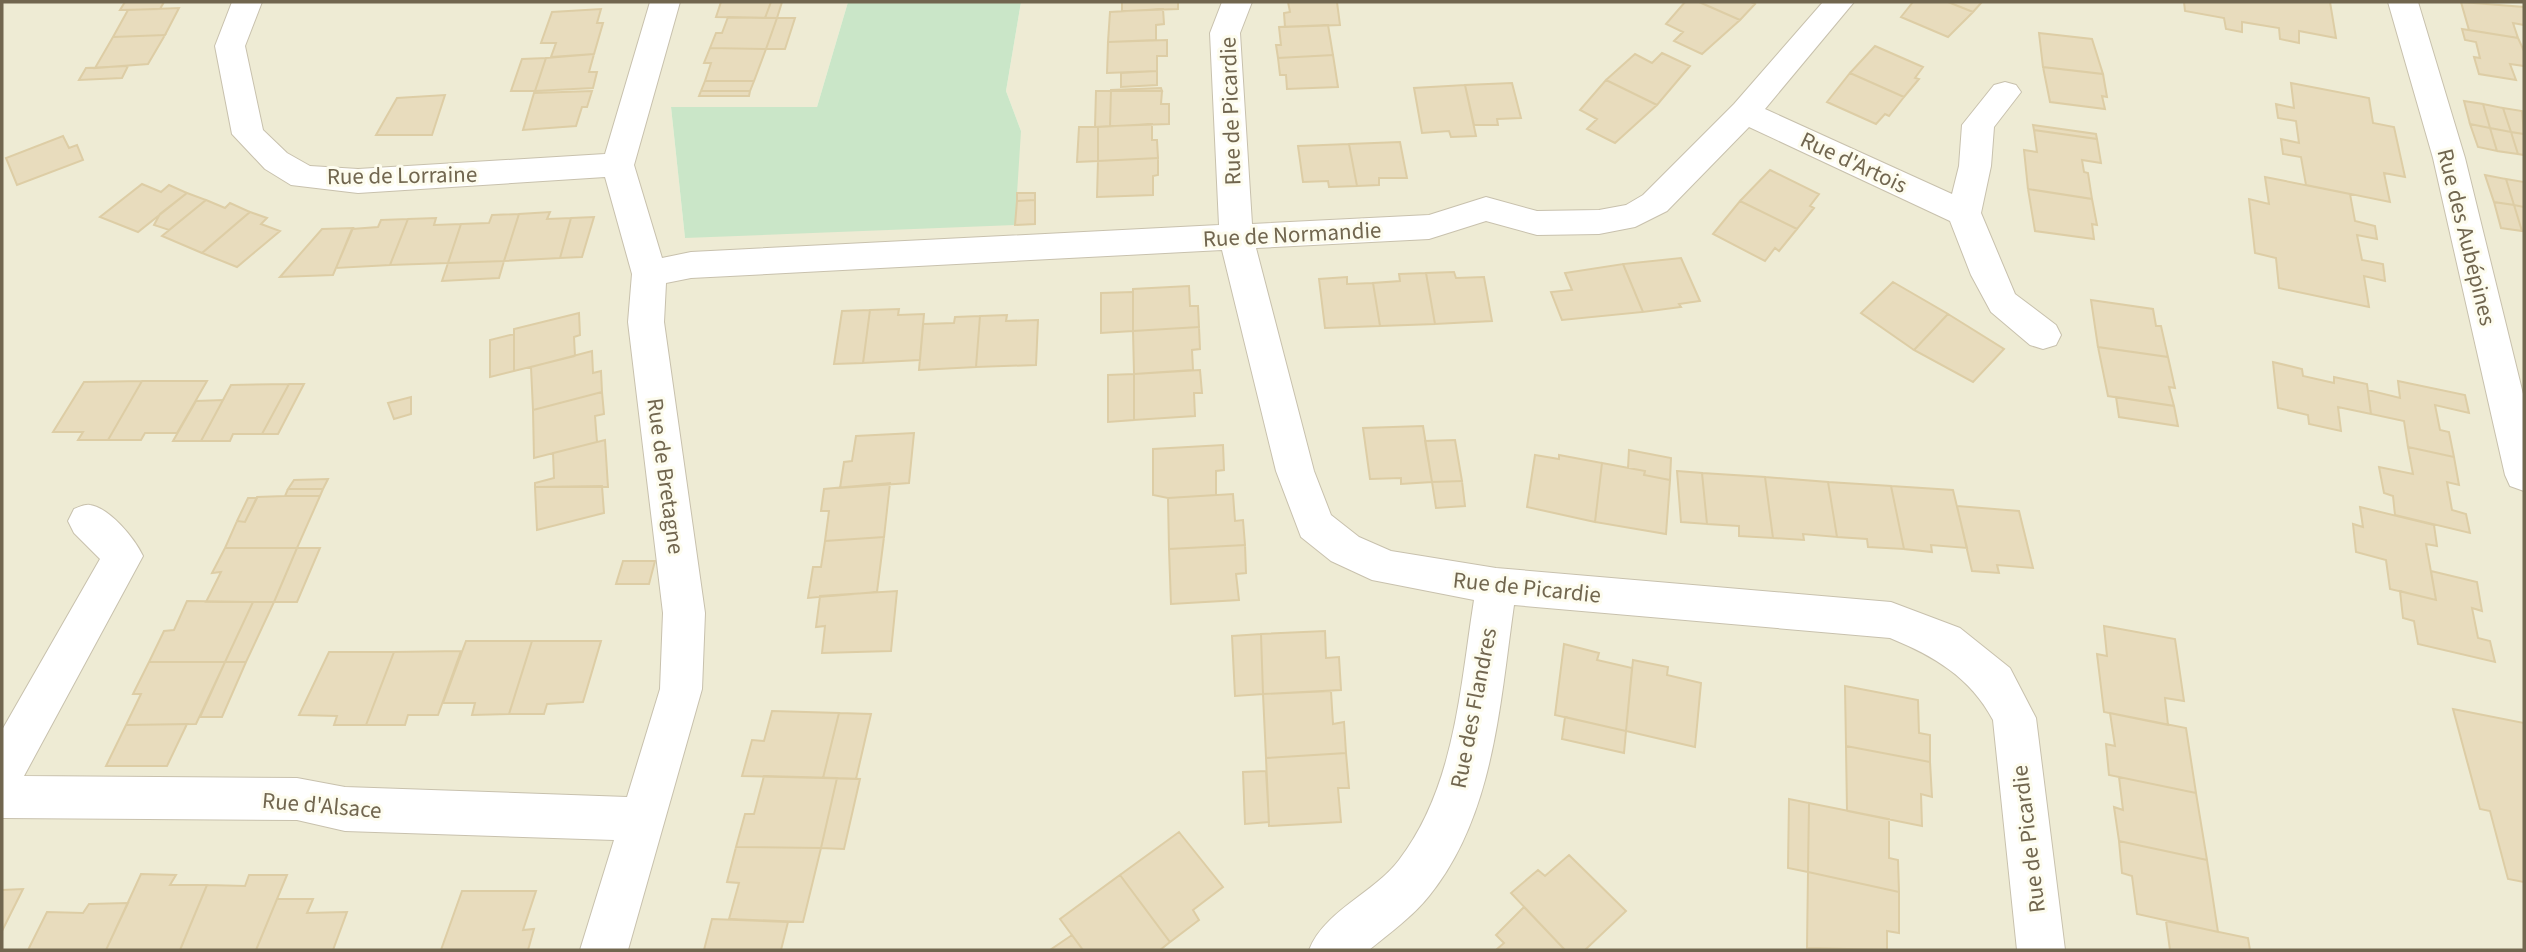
<svg xmlns="http://www.w3.org/2000/svg" width="2526" height="952" font-family="'Source Sans 3',sans-serif">
  <style>
    .residential { fill: #eeebd4 }
    .green { fill: #cae6c8 }
    .building { fill: #e8dcbd; stroke: #ddcda5; stroke-width: 2 }
    .lines { fill: none; stroke-linecap: round; stroke-linejoin: round }
    .street-casing { stroke: #c8c1ad; stroke-width: 2 }
    .street { fill: #fff; fill-rule: evenodd }
    .labels { text-anchor: middle; stroke-width: 6; stroke-linejoin: round; paint-order: stroke }
    .street-label { font-size: 23px; fill: #71664f; stroke: #fdfcee }
  </style>
  <rect width="100%" height="100%" fill="#faf9e8"/>
  <!-- residential -->
  <path class="residential" d="M2,2H848L817,107H671L685,238L1021,131L1006,91L1021,2H2524V950H2Z"/>
  <!-- green -->
  <path class="green" d="M848,2H1021L1006,91L1021,131L1015,225L685,238L671,107H817Z"/>
  <!-- building -->
  <path class="building" d="M125,2H164L160,9L120,10Z
    M714,2H771L765,18L716,17L721,2Z
    M771,2H782L777,18H765Z
    M1122,2H1178V9L1122,11Z
    M1288,2H1337L1340,25L1285,27L1284,13L1290,12Z
    M1685,2H1699L1740,20L1702,54L1674,41L1683,32L1666,24Z
    M1699,2H1751L1755,4L1740,20Z
    M1913,2H1948L1973,12L1948,37L1901,17Z
    M1948,2H1982L1973,12Z
    M2184,2H2330L2336,38L2299,31V43L2280,39L2279,28L2242,22V32L2226,29L2224,18L2185,11Z
    M2461,2L2524,7V25L2513,23L2518,38L2469,30Z
    M179,8L165,35L113,37L128,10Z
    M601,9L597,23H603L594,54L551,57L556,43H541L552,12Z
    M1163,9L1164,24L1156,25V40L1108,42L1110,12Z
    M728,17L777,18L766,49L710,48L716,33H722Z
    M777,18H795L785,49H766Z
    M1328,25L1333,55L1278,58L1276,45H1281L1279,27Z
    M2462,29L2518,38L2524,51V66L2510,64L2516,80L2479,74L2474,57L2480,58L2476,42L2465,40Z
    M2039,33L2092,39L2103,74L2043,67Z
    M165,35L148,64L95,68L113,37Z
    M1167,40V56H1157V71L1107,73L1108,42Z
    M1875,46L1923,67L1915,78L1919,79L1904,97L1850,73Z
    M710,48L766,49L754,81H705L711,63H704Z
    M1662,53L1690,66L1657,105L1606,80L1635,54L1652,63Z
    M594,54L589,72H597L593,88L535,91L546,58Z
    M1333,55L1338,87L1287,89L1286,75H1280L1278,58Z
    M546,58L535,91H511L522,59Z
    M128,66L122,78L79,80L86,68Z
    M2043,67L2103,74L2107,97L2102,96L2105,109L2050,102Z
    M1157,71V85L1121,87V73Z
    M1850,73L1904,97L1889,116L1885,114L1876,124L1827,102Z
    M1606,80L1657,105L1615,143L1587,129L1597,119L1580,110Z
    M705,81H754L750,91H701Z
    M1512,83L1521,118L1497,119L1498,125H1474L1465,85Z
    M2291,83L2369,98L2373,123L2394,127L2405,177L2384,173L2390,202L2306,185L2301,157L2283,154L2281,139L2299,143L2296,121L2278,118L2276,104L2294,108Z
    M1465,85L1476,136L1451,137L1449,131L1422,133L1414,88Z
    M1161,88L1162,91H1111V90Z
    M592,91L587,107H582L576,126L523,130L534,93Z
    M701,91H750L749,96H699Z
    M1096,91H1111L1110,126L1095,127Z
    M1111,91H1162L1161,104H1169V124L1110,126Z
    M445,95L432,135H376L397,98Z
    M2464,101L2483,104L2490,128L2470,124Z
    M2483,104L2503,108L2511,132L2490,128Z
    M2503,108L2522,111L2524,134L2511,132Z
    M1152,124V140H1157L1158,158L1098,161V127Z
    M2470,124L2490,128L2497,151L2478,147Z
    M2033,125L2096,134L2097,139L2034,130Z
    M1079,127H1098V161L1077,162Z
    M2490,128L2511,132L2518,154L2497,151Z
    M2034,130L2097,139L2101,163L2082,160L2084,172L2088,173L2092,199L2028,189L2024,150L2037,152Z
    M2511,132L2524,134V155L2518,154Z
    M63,136L69,148L77,145L83,160L17,185L6,158Z
    M1400,142L1407,178H1379V185L1357,186L1349,144Z
    M1349,144L1357,186L1329,187L1328,181L1303,182L1298,146Z
    M1158,158V175L1153,176V195L1097,197L1098,161Z
    M1770,170L1819,194L1810,206L1814,208L1797,229L1740,201Z
    M2485,175L2506,179L2514,205L2494,202Z
    M2265,177L2350,194L2355,221L2375,226L2377,239L2357,235L2362,260L2383,264L2385,281L2364,276L2369,307L2279,288L2276,258L2255,253L2249,199L2269,204Z
    M2506,179L2524,182V207L2514,205Z
    M142,184L161,192L169,185L187,193L138,232L100,217Z
    M2028,189L2092,199L2097,225L2092,224L2094,239L2035,231Z
    M187,193L206,200L169,230L154,225L160,214Z
    M1017,193H1035V200L1017,201Z
    M206,200L225,208L230,203L250,212L202,253L162,236Z
    M1035,200V224L1015,225L1017,201Z
    M1740,201L1797,229L1779,251L1775,248L1765,261L1713,234Z
    M2494,202L2514,205L2522,231L2501,228Z
    M2514,205L2524,207V231H2522Z
    M250,212L267,218L261,224L280,231L237,267L202,253Z
    M550,212L547,219L571,218L560,258L504,261L519,214Z
    M519,214L504,261L448,263L461,224L489,223L492,215Z
    M594,217L582,257L560,258L571,218Z
    M436,218L434,225L461,224L448,263L390,265L408,219Z
    M408,219L390,265L336,268L352,229L378,227L381,220Z
    M353,228L333,275L280,277L322,229Z
    M1681,258L1700,301L1679,304L1681,307L1643,312L1623,264Z
    M504,261L499,278L442,281L448,263Z
    M1623,264L1643,312L1562,320L1551,292L1572,290L1565,273Z
    M1454,272L1456,278L1484,277L1492,321L1435,324L1426,273Z
    M1426,273L1435,324L1380,326L1373,283L1400,281L1399,274Z
    M1347,277V284L1373,283L1380,326L1325,328L1319,279Z
    M1893,282L1948,314L1914,350L1861,313Z
    M1189,286L1190,306H1198L1199,327L1133,331V289Z
    M1133,292V331L1101,333V293Z
    M2091,300L2153,309L2156,326H2161L2168,357L2098,347Z
    M899,309L898,315L924,314L920,360L863,363L870,310Z
    M870,310L863,363L834,364L842,311Z
    M579,313L580,335L574,337L575,356L514,371V329Z
    M1948,314L2004,349L1973,382L1914,350Z
    M1007,315L1006,321L1038,320L1036,365L976,367L980,316Z
    M980,316L976,367L919,370L923,324L954,323L955,317Z
    M1199,327L1200,349L1192,350L1193,370L1134,374L1133,331Z
    M514,334V371L490,377V340Z
    M2098,347L2168,357L2175,388L2169,387L2174,406L2108,396Z
    M592,351L593,373L601,371L602,392L533,410L531,367Z
    M2273,362L2302,369L2303,376L2334,383V377L2367,384L2371,414L2338,407L2341,431L2309,424L2308,415L2278,408Z
    M1200,370L1202,393H1194L1195,416L1134,420V374Z
    M1134,374V420L1108,422V375Z
    M142,381H207L177,433H145L141,440H108Z
    M142,381L108,440H78L83,432H53L84,382Z
    M2398,381L2465,395L2469,413L2435,405L2440,430L2449,432L2454,457L2408,447L2404,421L2371,414L2368,390L2400,398Z
    M289,384L262,434H233L230,441H201L231,385Z
    M289,384H304L278,434H262Z
    M602,392L604,414L595,416L597,442L534,458L533,410Z
    M411,397V414L394,419L388,403Z
    M2116,397L2174,406L2178,426L2119,417Z
    M223,400L201,441H173L196,401Z
    M1423,426L1432,482L1401,484V478L1370,479L1363,428Z
    M914,433L909,483L840,488L844,462L852,461L856,436Z
    M605,440L608,487H535V483L554,478L553,453Z
    M1455,440L1462,481L1432,482L1425,441Z
    M1223,445L1224,470L1216,471V495L1168,498L1153,495V449Z
    M2408,447L2454,457L2459,485L2447,482L2452,510L2466,514L2470,533L2395,515L2393,496L2384,493L2379,467L2413,474Z
    M1629,450L1671,458L1670,480L1644,475L1645,471L1628,468Z
    M1535,455L1559,459V455L1602,463L1595,522L1527,507Z
    M1602,463L1645,471L1644,475L1670,480L1666,534L1595,522Z
    M1677,471L1702,473L1707,524L1681,522Z
    M1702,473L1765,477L1773,538L1739,536V526L1707,524Z
    M1765,477L1828,482L1837,537L1803,534L1804,540L1773,538Z
    M328,479L323,489H288L294,480Z
    M1462,481L1465,506L1436,508L1432,482Z
    M1828,482L1891,486L1904,549L1868,547L1867,539L1837,537Z
    M890,483L884,537L825,541L829,511H821L824,489Z
    M602,486L604,513L537,530L535,487Z
    M1891,486L1953,490L1967,548L1931,545L1932,552L1904,549Z
    M288,489H323L320,496H285Z
    M1233,494L1235,521L1243,520L1245,545L1169,549L1168,498Z
    M285,496H320L297,548H225L237,521L245,522L257,497Z
    M248,498H257L245,522L237,521Z
    M1957,506L2019,511L2033,568L1997,565L1999,573L1972,571Z
    M2360,507L2434,525L2437,546L2426,544L2436,600L2390,589L2386,560L2356,552L2353,524L2363,527Z
    M884,537L877,592L808,598L813,567H821L825,541Z
    M1245,545L1246,573L1236,574L1239,600L1171,604L1169,549Z
    M225,548H297L274,602H206L221,572L212,573Z
    M297,548H320L297,602H274Z
    M623,561H655L649,584H616Z
    M2431,571L2477,582L2482,611L2472,608L2478,638L2490,641L2495,662L2418,644L2414,621L2403,618L2400,591L2436,600Z
    M897,591L891,651L822,653L825,626L816,627L820,596Z
    M187,601L253,602L225,662H149L164,631L174,630Z
    M253,602H274L246,662H225Z
    M2104,626L2175,639L2184,701L2165,698L2168,725L2104,712L2097,654L2107,656Z
    M1325,631L1326,658L1339,657L1341,690L1263,694L1261,634Z
    M1261,634L1263,694L1235,696L1232,636Z
    M466,641H532L509,714L472,715L475,703H443Z
    M532,641H601L583,702L547,704L544,714H509Z
    M1564,644L1599,653L1597,660L1632,668L1626,731L1555,715Z
    M461,651L438,715H408L405,725H366L394,652Z
    M329,652H394L366,725H334L337,716L299,715Z
    M1633,660L1668,667L1667,675L1701,683L1695,747L1626,731Z
    M149,662H225L196,724L126,725L141,694H133Z
    M225,662H246L222,717H200Z
    M1845,686L1918,700L1919,733L1930,735V762L1846,746Z
    M1331,691L1333,724L1344,722L1346,753L1266,758L1263,694Z
    M2453,709L2524,723V882L2508,879L2490,811L2480,809Z
    M772,711L839,713L823,778L742,776L752,740L764,741Z
    M839,713L871,714L856,779L823,778Z
    M2110,713L2186,728L2196,793L2109,775L2106,744L2115,746Z
    M1565,717L1626,731L1624,753L1562,739Z
    M187,724L167,766H106L126,725Z
    M1846,746L1930,762L1932,797L1921,794L1922,826L1847,811Z
    M1346,753L1349,788H1338L1341,822L1269,826L1266,758Z
    M1266,771L1269,822L1245,824L1243,772Z
    M764,776L837,778L821,848L736,847L745,814H754Z
    M2119,777L2196,793L2207,860L2119,841L2114,807L2123,810Z
    M837,778L860,779L844,849L821,848Z
    M1789,799L1809,803L1808,872L1788,868Z
    M1809,803L1889,819V858L1898,860L1899,892L1808,872Z
    M1179,832L1223,887L1193,910L1199,920L1170,942L1120,875Z
    M2119,841L2207,860L2218,932L2137,914L2132,876L2122,873Z
    M736,847L821,848L803,922L729,919L739,883L727,882Z
    M1569,855L1626,911L1585,950H1565L1511,893L1538,870L1545,876Z
    M1808,872L1899,892V933L1887,931V950L1807,948Z
    M141,874L176,875L170,885H207L180,950H106Z
    M249,875H287L256,950H180L207,885L245,886Z
    M1120,875L1170,942L1160,950H1083L1060,919Z
    M23,889L2,931V890Z
    M462,891H536L523,930L534,929L528,950H441Z
    M277,899H313L307,913L347,912L333,950H256Z
    M128,903L106,950H28L47,912L83,913L89,904Z
    M1524,907L1565,950H1496L1504,943L1496,935Z
    M712,919L788,922L781,950H704Z
    M2166,921L2248,938L2250,950H2170Z
    M1072,935L1083,950H1050Z"/>
  <g class="lines">
    <defs>
      <path id="street" d="M232,2H262L245,46L263,130L287,153L310,166L358,169L605,154L650,2H680L634,165L662,258L691,252L1219,225L1210,33L1222,2H1252L1240,33L1252,224L1429,215L1486,197L1537,211L1599,210L1626,205L1643,195L1734,104L1823,2H1854L1765,109L1952,194L1959,166L1962,125L1994,85L2005,82L2016,85L2021,92L1994,127L1991,166L1981,213L2015,294L2056,325L2061,335L2056,345L2043,349L2030,345L1991,312L1971,275L1950,221L1749,127L1667,211L1635,227L1599,234L1537,235L1486,221L1429,239L1256,248L1314,471L1331,515L1359,537L1391,551L1496,568L1891,602L1960,628L2010,668L2036,718L2065,950H2017L1993,720C1970,677 1934,656 1890,638L1514,605C1500,703 1494,816 1429,896C1412,917 1390,933 1369,950H1309C1324,911 1374,893 1399,860C1455,787 1460,688 1474,600L1372,580L1331,561L1301,537L1276,471L1222,250L691,278L666,283L664,322L705,613L702,689L628,950H580L614,840L345,831L297,820L2,818V730L100,559L74,533L68,521L74,509C79,507 85,504 90,505C110,508 135,539 143,556L24,776L297,778L345,787L627,797L660,689L663,613L628,322L632,274L605,177L358,193L291,185L265,169L232,134L215,46Z
        M2388,2H2418L2465,158L2524,398V491L2510,486L2505,475L2433,158Z"/>
    </defs>
    <!-- street casing -->
    <use href="#street" class="street-casing"/>
    <!-- street -->
    <use href="#street" class="street"/>
  </g>
  <g class="labels">
    <!-- street labels -->
    <g class="street-label">
      <text transform="translate(1230 111) rotate(-92)" y="8">Rue de Picardie</text>
      <text transform="translate(1854 162) rotate(25)" y="8">Rue d'Artois</text>
      <text transform="translate(402 175) rotate(-1)" y="8">Rue de Lorraine</text>
      <text transform="translate(1292 234) rotate(-3)" y="8">Rue de Normandie</text>
      <text transform="translate(2467 237) rotate(76)" y="8">Rue des Aubépines</text>
      <text transform="translate(666 476) rotate(82)" y="8">Rue de Bretagne</text>
      <text transform="translate(1527 587) rotate(6)" y="8">Rue de Picardie</text>
      <text transform="translate(1473 708) rotate(-79)" y="8">Rue des Flandres</text>
      <text transform="translate(322 805) rotate(5)" y="8">Rue d'Alsace</text>
      <text transform="translate(2028 839) rotate(-97)" y="8">Rue de Picardie</text>
    </g>
  </g>
  <!-- border -->
  <rect width="2526" height="952" fill="none" stroke="#71664f" stroke-width="7"/>
</svg>
